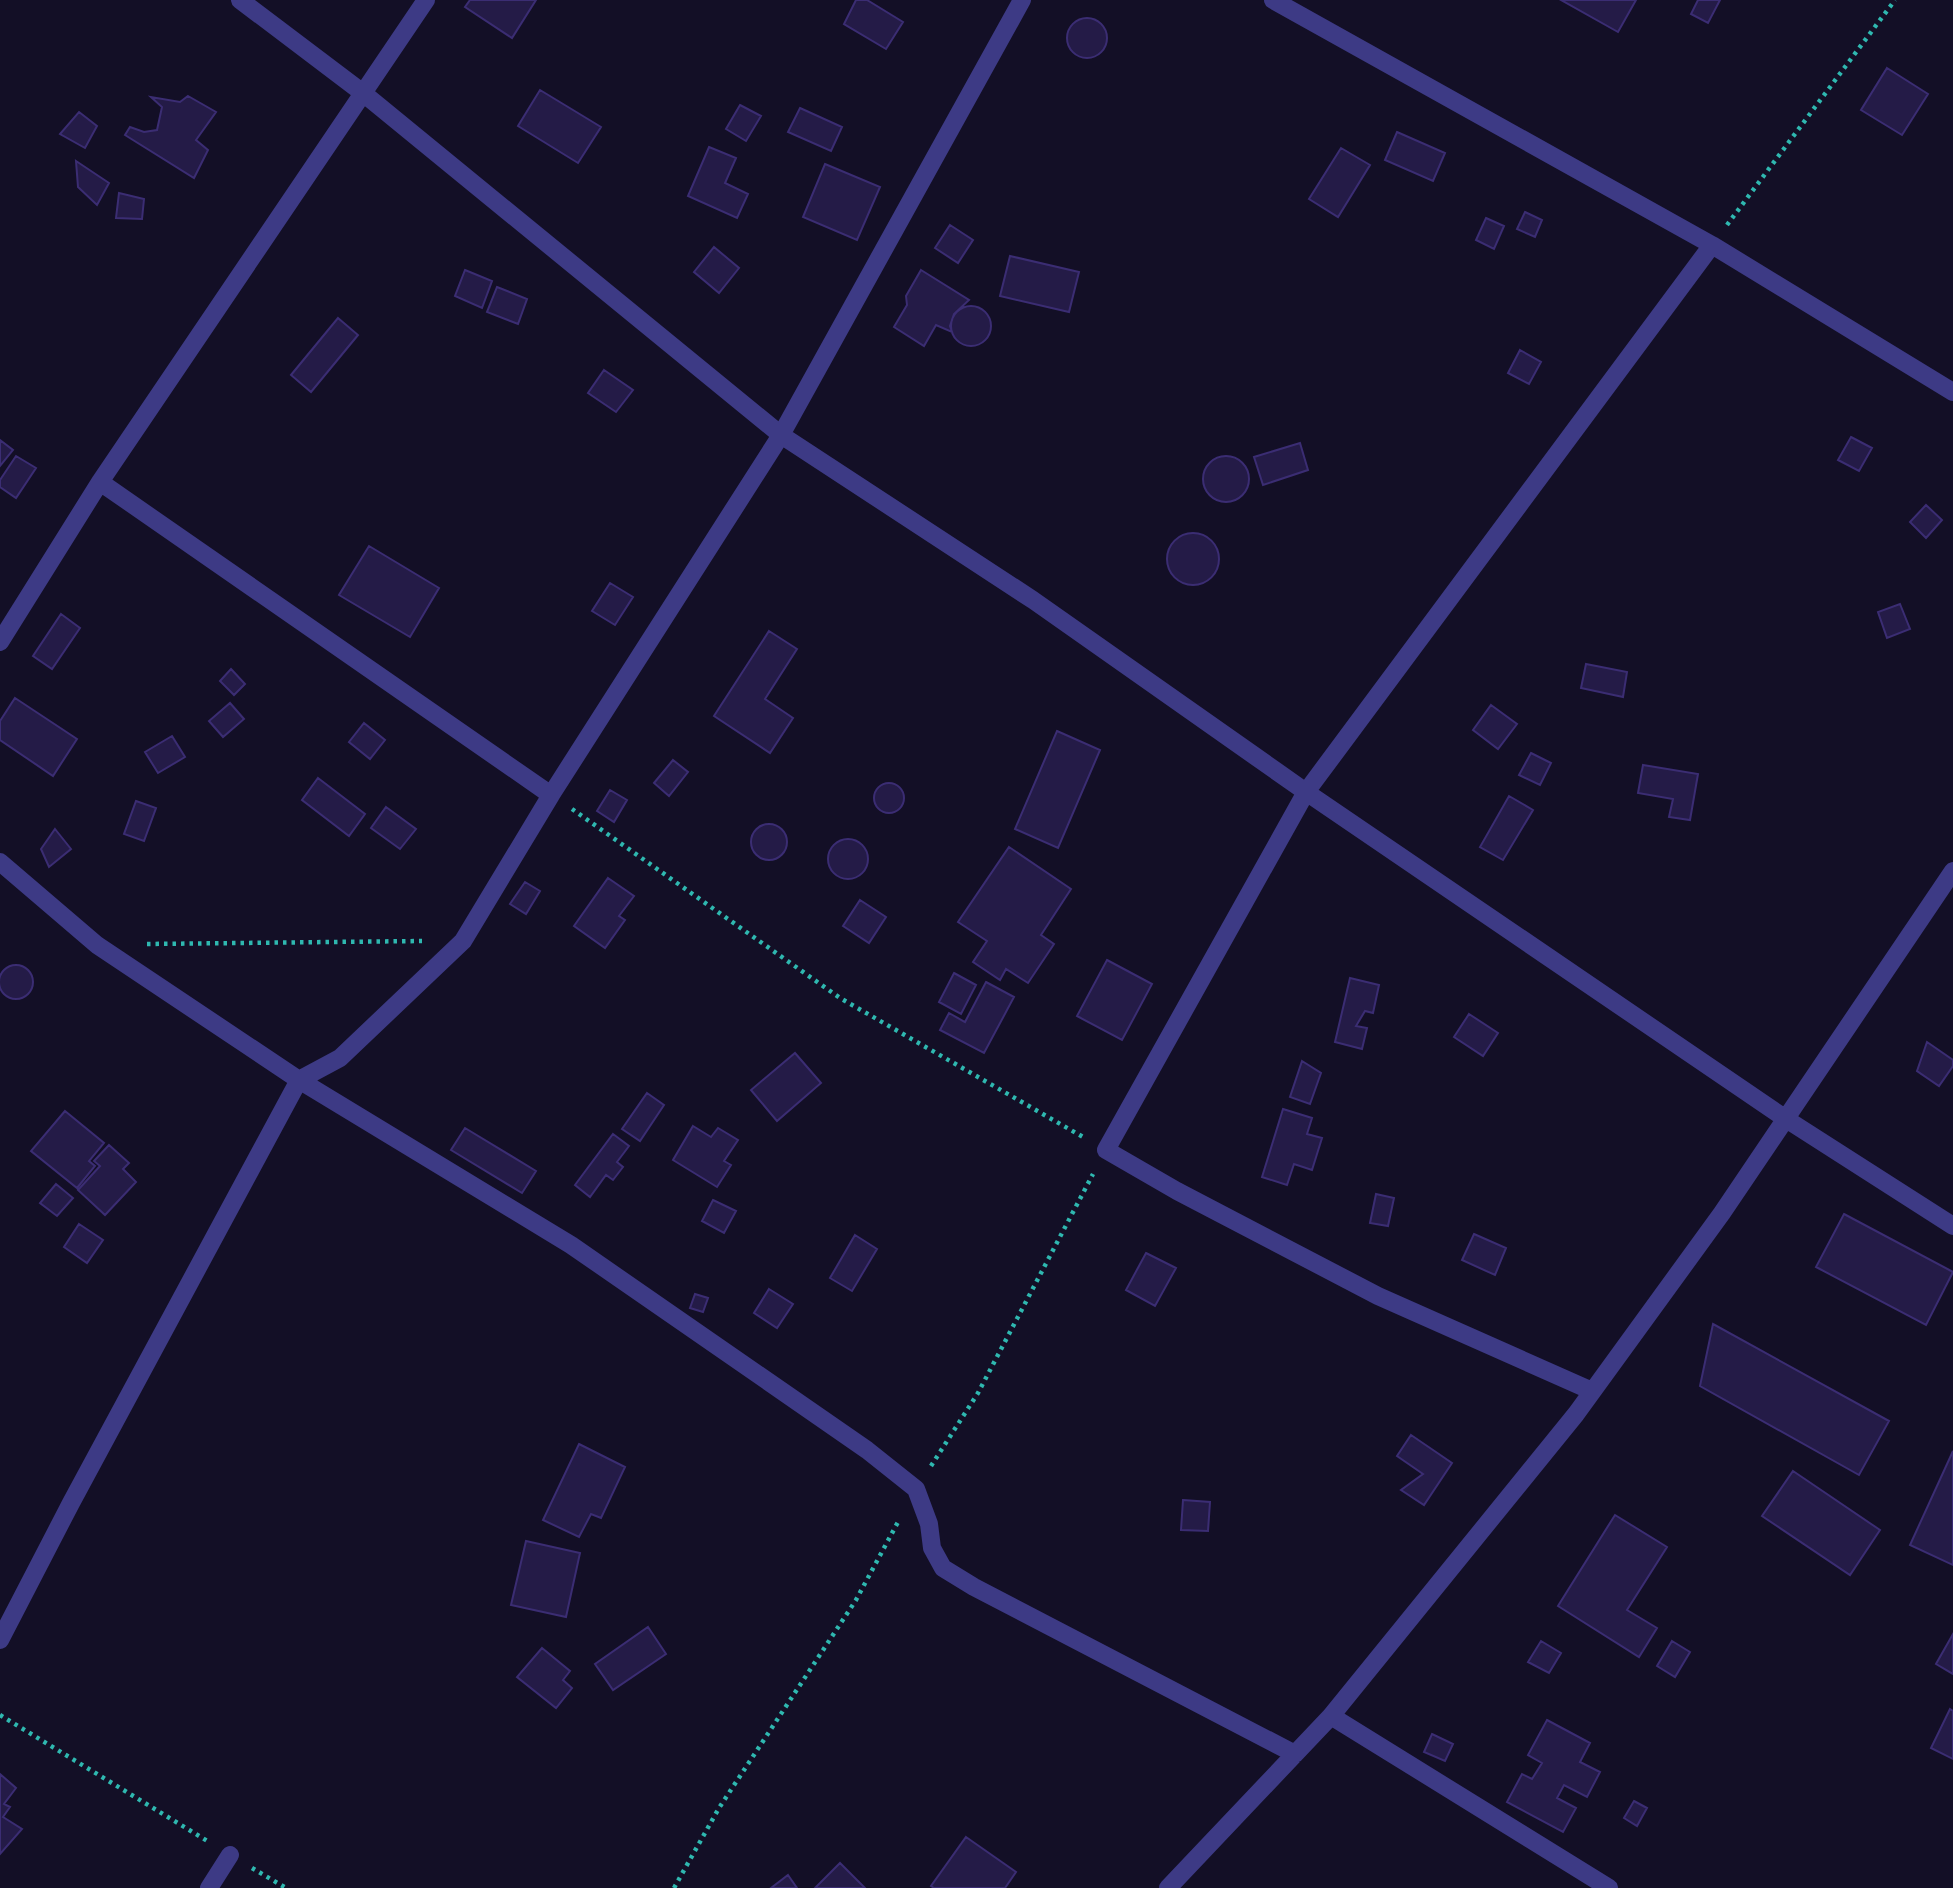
<svg xmlns="http://www.w3.org/2000/svg" width="1953" height="1888" font-family="'Titillium Web',sans-serif">
  <style>
    .building { fill: #241b47; stroke: #3b2d73; stroke-width: 2 }
    .lines { fill: none; stroke-linecap: round; stroke-linejoin: round }
    .path { stroke: #2fb8b0; stroke-width: 4.5; stroke-dasharray: 3.5 5; stroke-linecap: butt }
    .minor { stroke: #3d3a85; stroke-width: 18 }
  </style>
  <rect width="100%" height="100%" fill="#130f26"/>
  <!-- building -->
  <path class="building" d="M470,0H536L512,38L465,7Z
    M856,0H867L903,22L886,49L844,24Z
    M1561,0H1636L1618,32Z
    M1698,0H1720L1708,23L1691,14Z
    M1067 38a20 20 0 1 1 40 0a20 20 0 1 1-40 0Z
    M1887,68L1928,94L1902,135L1861,110Z
    M540,90L601,127L578,163L518,126Z
    M188,96L216,112L196,140L208,150L194,178L125,135L130,127L144,132L157,130L162,107L151,97L180,102Z
    M740,105L761,116L746,141L726,129Z
    M800,108L842,127L831,151L788,132Z
    M79,112L97,126L85,148L60,134Z
    M1397,132L1445,153L1433,181L1385,160Z
    M709,147L736,158L725,183L748,194L737,218L688,196Z
    M1341,148L1370,165L1338,217L1309,199Z
    M76,161L109,183L97,205L78,187Z
    M825,164L880,187L857,240L803,217Z
    M119,193L144,199L142,219L116,218Z
    M1525,212L1542,220L1535,237L1517,229Z
    M1486,218L1504,226L1494,249L1476,240Z
    M950,225L973,240L958,263L935,248Z
    M714,247L739,268L719,293L694,272Z
    M1010,256L1079,272L1069,312L1000,296Z
    M465,270L492,281L482,308L455,296Z
    M921,270L969,300L954,314L950,326L952,332L936,325L924,346L894,327L907,305L906,296Z
    M497,287L527,299L518,324L487,312Z
    M951 326a20 20 0 1 1 40 0a20 20 0 1 1-40 0Z
    M338,318L358,335L311,392L291,375Z
    M1520,350L1541,362L1529,384L1508,373Z
    M604,370L633,390L616,412L588,393Z
    M1851,437L1872,448L1859,471L1838,460Z
    M0,440L13,450L0,466Z
    M1300,443L1308,470L1263,485L1254,457Z
    M1203 479a23 23 0 1 1 46 0a23 23 0 1 1-46 0Z
    M16,456L36,468L16,498L0,487V480Z
    M1926,505L1942,520L1926,538L1910,522Z
    M1167 559a26 26 0 1 1 52 0a26 26 0 1 1-52 0Z
    M369,546L439,588L410,637L339,595Z
    M610,583L633,597L615,625L592,611Z
    M1900,604L1910,629L1887,638L1878,612Z
    M61,614L80,628L52,669L33,656Z
    M769,631L797,649L765,699L793,718L770,753L714,716Z
    M1586,664L1627,672L1623,697L1581,688Z
    M231,669L245,684L234,695L220,681Z
    M15,698L77,739L53,776L0,740V721Z
    M230,703L244,719L223,737L209,721Z
    M1491,705L1517,724L1498,749L1473,730Z
    M364,723L385,740L370,759L349,742Z
    M1057,731L1100,750L1058,848L1015,829Z
    M172,736L185,757L158,773L145,752Z
    M1531,753L1551,763L1540,785L1519,775Z
    M673,760L688,772L669,796L654,783Z
    M1643,765L1698,774L1690,820L1669,817L1673,799L1638,793Z
    M318,778L365,814L349,836L302,800Z
    M874 798a15 15 0 1 1 30 0a15 15 0 1 1-30 0Z
    M610,790L627,800L614,822L597,811Z
    M1509,796L1533,810L1503,860L1480,847Z
    M136,801L156,808L144,841L124,834Z
    M386,807L416,829L400,849L371,828Z
    M751 842a18 18 0 1 1 36 0a18 18 0 1 1-36 0Z
    M55,829L71,849L49,867L41,849Z
    M828 859a20 20 0 1 1 40 0a20 20 0 1 1-40 0Z
    M1009,847L1071,889L1041,935L1054,944L1028,983L1006,969L1000,980L973,962L987,941L958,922Z
    M608,878L634,896L619,916L625,920L605,948L574,926Z
    M525,882L540,891L526,914L510,904Z
    M860,900L886,917L869,943L843,926Z
    M1107,960L1152,984L1122,1040L1077,1016Z
    M-1 982a17 17 0 1 1 34 0a17 17 0 1 1-34 0Z
    M954,973L976,985L961,1014L939,1002Z
    M1350,978L1379,985L1373,1013L1365,1011L1356,1026L1367,1028L1362,1049L1335,1042Z
    M986,982L1014,997L984,1053L940,1030L949,1013L965,1022Z
    M1469,1014L1498,1033L1483,1056L1454,1037Z
    M1927,1042L1953,1060V1066L1939,1086L1917,1071Z
    M795,1053L821,1083L777,1121L751,1090Z
    M1302,1061L1321,1073L1310,1104L1290,1097Z
    M647,1093L664,1105L640,1141L622,1129Z
    M1283,1109L1312,1118L1307,1134L1322,1138L1312,1170L1294,1164L1287,1185L1262,1177Z
    M65,1111L104,1143L89,1161L95,1166L77,1188L31,1151Z
    M693,1126L711,1137L718,1128L738,1140L724,1161L731,1165L717,1187L673,1160Z
    M465,1128L536,1171L522,1193L451,1150Z
    M613,1134L629,1146L617,1162L623,1167L613,1180L606,1175L590,1197L575,1185Z
    M109,1145L129,1163L123,1169L136,1182L105,1215L78,1190L100,1166L94,1161Z
    M56,1184L73,1198L57,1216L40,1203Z
    M1376,1194L1394,1198L1388,1226L1370,1223Z
    M713,1200L736,1211L724,1233L702,1221Z
    M1844,1214L1953,1272L1926,1325L1816,1267Z
    M79,1224L103,1240L87,1263L64,1247Z
    M1474,1234L1506,1248L1495,1275L1462,1260Z
    M855,1235L877,1249L852,1291L830,1278Z
    M1146,1253L1176,1268L1155,1306L1126,1290Z
    M769,1289L793,1304L777,1328L754,1313Z
    M695,1294L708,1298L703,1312L690,1308Z
    M1713,1324L1889,1421L1859,1475L1700,1386Z
    M1411,1435L1452,1463L1424,1505L1401,1490L1423,1474L1397,1456Z
    M579,1444L625,1467L601,1518L591,1514L579,1537L543,1520Z
    M1953,1451V1565L1910,1545Z
    M1793,1471L1880,1530L1850,1575L1762,1516Z
    M1183,1500L1210,1502L1208,1531L1181,1530Z
    M1615,1515L1667,1547L1627,1610L1657,1628L1639,1657L1558,1606Z
    M526,1541L580,1553L566,1617L511,1605Z
    M648,1627L666,1654L613,1690L595,1664Z
    M1953,1634V1674L1936,1664Z
    M1541,1641L1561,1653L1549,1673L1528,1662Z
    M1672,1641L1690,1652L1675,1677L1657,1666Z
    M542,1648L570,1671L563,1680L572,1688L556,1708L517,1677Z
    M1950,1709L1953,1711V1759L1931,1748Z
    M1547,1720L1590,1743L1580,1762L1600,1772L1587,1797L1564,1785L1557,1798L1576,1808L1563,1832L1507,1802L1522,1774L1532,1779L1542,1763L1528,1755Z
    M1432,1734L1453,1744L1445,1761L1424,1752Z
    M0,1774L16,1788L4,1804L10,1807L3,1817L22,1829L0,1854Z
    M1634,1801L1647,1808L1637,1826L1624,1818Z
    M966,1837L1016,1872L1005,1888H934L931,1886Z
    M840,1863L865,1888H815Z
    M788,1875L797,1888H771Z"/>
  <g class="lines">
    <!-- path -->
    <path class="path" d="M1727,225L1895,0
      M572,809L840,998L1083,1137
      M147,944L422,941
      M931,1466L978,1393L1093,1174
      M0,1715L209,1842
      M252,1868L286,1888
      M674,1888L719,1808L856,1600L898,1522"/>
    <!-- minor -->
    <path class="minor" d="M240,0L363,93L781,435L1033,600L1306,792L1786,1119L1953,1226
      M1273,0L1712,245L1953,392
      M100,482L551,795
      M0,642L100,482L426,0
      M0,862L97,945L299,1080L571,1245L867,1450L916,1489L929,1524L932,1548L943,1568L974,1587L1295,1754
      M1592,1391L1378,1296L1177,1191L1106,1150L1306,792L1712,245
      M0,1640L71,1503L299,1080L340,1058L463,941L551,795L781,435L1022,0
      M1331,1716L1609,1888
      M209,1888L230,1855
      M1168,1888L1331,1716L1576,1414L1722,1213L1953,871"/>
  </g>
</svg>
